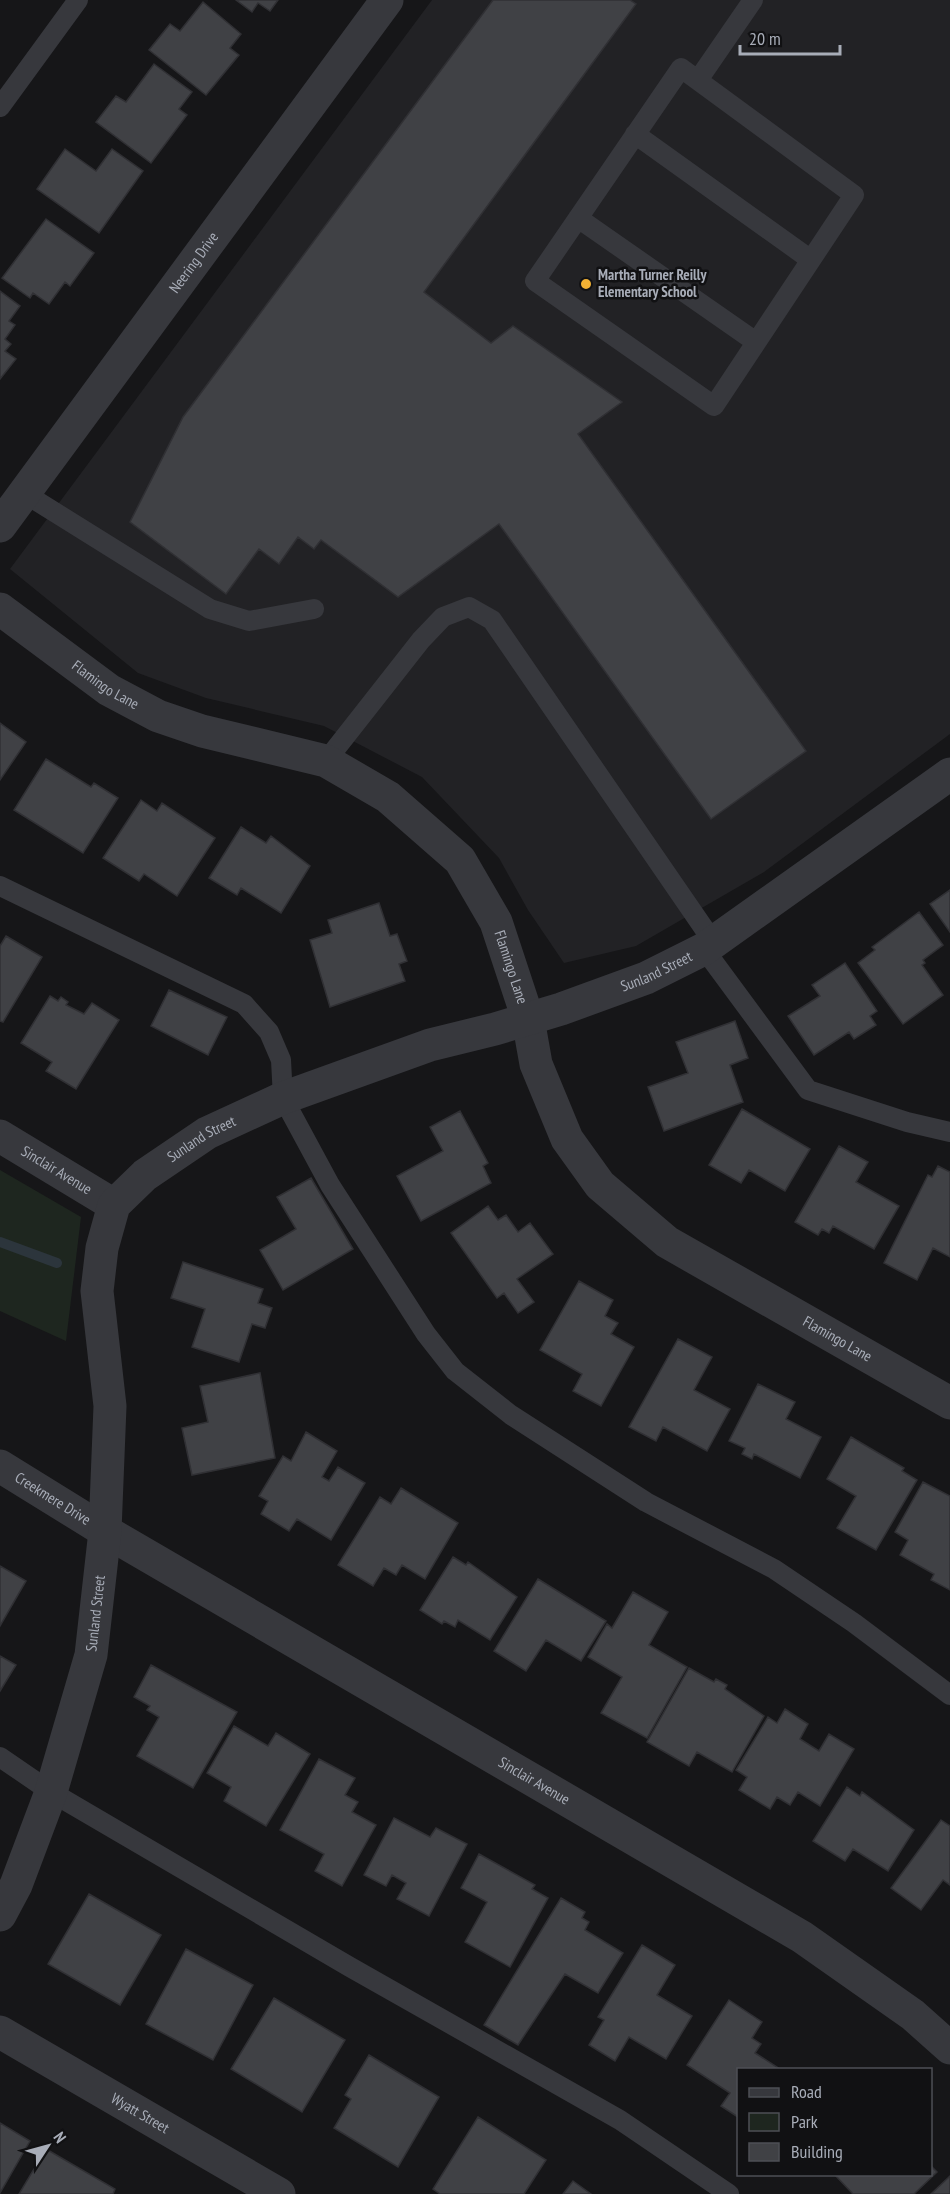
<svg xmlns="http://www.w3.org/2000/svg" width="950" height="2194" font-family="'PT Sans Narrow',sans-serif">
  <style>
    .built { fill: #222225 }
    .green { fill: #1e261f }
    .lines { fill: none; stroke-linecap: round; stroke-linejoin: round }
    .stream { stroke: #2c353c; stroke-width: 10 }
    .building { fill: #404145; stroke: #303034; stroke-width: 1.5 }
    .lane { stroke: #37383d; stroke-width: 20 }
    .street { stroke: #37383d; stroke-width: 33 }
    .poi-dot { fill: #f2b134; stroke: #111113; stroke-width: 2 }
    .labels { text-anchor: middle; stroke-width: 5; stroke-linejoin: round; paint-order: stroke }
    .street-label { font-size: 15px; fill: #a8adb8; stroke: #111113 }
    .poi-label { font-size: 15px; font-weight: bold; fill: #a8adb8; stroke: #111113; text-anchor: start }
  </style>
  <rect width="100%" height="100%" fill="#161618"/>
  <!-- built -->
  <path class="built" d="M432,0H950V734L764,872L636,946L564,963L528,910L499,858L422,777L324,726L206,698L138,673L10,569Z"/>
  <!-- green -->
  <path class="green" d="M0,1170L81,1217L66,1341L0,1311Z"/>
  <g class="lines">
    <!-- stream -->
    <path class="stream" d="M0,1242L57,1263"/>
  </g>
  <!-- building -->
  <path class="building" d="M236,0H278L270,11L258,3L252,12Z
    M493,0H630L636,4L424,292L491,343L513,326L622,402L578,434L806,751L711,819L499,524L398,597L321,540L314,549L298,537L279,564L259,549L226,594L130,522L183,417Z
    M203,2L241,34L230,48L239,55L206,95L149,50L170,24L180,31Z
    M154,64L192,92L179,109L187,115L151,163L96,122L116,96L126,102Z
    M65,149L96,171L112,149L143,171L99,233L37,189Z
    M46,219L94,253L70,286L65,282L49,304L33,293L30,298L2,278Z
    M0,291L20,306L9,321L15,325L5,339L11,344L5,351L16,359L0,379Z
    M0,723L26,742L0,780Z
    M46,759L91,787L94,783L118,798L83,853L14,810Z
    M141,800L157,811L162,803L215,838L177,896L144,874L139,881L103,858Z
    M241,827L266,843L271,836L310,866L281,913L241,888L237,895L209,878Z
    M950,890V932L930,904Z
    M379,903L390,936L397,934L407,961L399,964L405,981L330,1007L310,940L332,933L328,920Z
    M919,912L943,945L923,960L925,963L922,965L943,995L903,1024L858,963L875,950L872,947Z
    M6,936L42,957L3,1022L0,1021V946Z
    M845,963L877,1011L870,1016L876,1025L854,1039L849,1032L814,1055L788,1016L820,996L812,985Z
    M169,990L227,1017L208,1055L151,1026Z
    M50,996L58,1001L61,997L68,1002L66,1005L84,1014L92,1003L119,1020L76,1089L46,1071L52,1062L21,1043Z
    M735,1021L748,1058L730,1065L743,1102L664,1131L648,1087L688,1073L676,1042Z
    M742,1109L810,1149L785,1191L749,1170L741,1183L709,1165Z
    M460,1111L488,1163L483,1166L491,1183L421,1221L397,1176L443,1151L430,1127Z
    M839,1146L868,1162L856,1182L899,1206L874,1249L833,1226L829,1233L822,1229L818,1235L795,1222Z
    M938,1166L950,1172V1257L933,1248L917,1280L884,1263L928,1175L932,1177Z
    M311,1178L353,1249L283,1290L260,1250L296,1229L277,1197Z
    M488,1206L498,1220L506,1215L518,1232L530,1223L553,1254L517,1279L534,1302L518,1313L504,1293L497,1298L451,1233Z
    M183,1262L263,1289L258,1303L272,1308L265,1328L252,1324L239,1362L192,1347L205,1309L171,1298Z
    M579,1281L613,1300L605,1316L618,1323L611,1334L634,1347L601,1406L573,1391L582,1374L540,1350Z
    M678,1339L712,1357L694,1390L730,1409L707,1451L663,1427L656,1441L629,1427Z
    M260,1373L275,1458L192,1475L182,1428L208,1422L200,1386Z
    M758,1384L795,1402L786,1419L821,1437L800,1478L754,1454L752,1459L742,1454L745,1448L729,1441Z
    M306,1432L337,1451L322,1477L329,1481L338,1467L365,1483L331,1540L297,1519L289,1531L261,1514L268,1501L259,1496L283,1456L291,1461Z
    M851,1437L904,1468L902,1471L917,1480L876,1550L837,1528L856,1496L827,1479Z
    M923,1482L950,1496V1590L931,1580L934,1574L900,1555L908,1540L895,1532Z
    M401,1488L458,1523L425,1579L402,1565L396,1575L384,1568L373,1586L338,1565L380,1497L391,1504Z
    M453,1557L466,1565L468,1562L517,1597L490,1640L458,1620L455,1627L444,1621L442,1624L420,1610Z
    M0,1566L26,1581L0,1626Z
    M538,1579L606,1621L581,1661L546,1640L526,1671L494,1651Z
    M633,1592L668,1612L649,1645L687,1667L647,1738L601,1713L622,1677L588,1657L607,1624L612,1628Z
    M0,1656L16,1665L0,1691Z
    M151,1665L237,1712L193,1788L137,1756L159,1717L147,1710L150,1706L134,1697Z
    M689,1668L714,1682L716,1679L727,1685L725,1689L764,1716L732,1772L697,1752L689,1766L647,1742Z
    M785,1709L808,1724L800,1739L819,1751L829,1734L854,1749L820,1806L798,1792L790,1805L777,1797L770,1809L739,1790L747,1777L736,1770L768,1717L777,1723Z
    M234,1726L268,1746L276,1733L310,1754L266,1826L224,1801L231,1787L207,1773Z
    M319,1759L355,1778L345,1795L358,1802L352,1812L376,1825L342,1886L315,1871L324,1854L280,1830Z
    M847,1787L860,1796L862,1792L914,1830L888,1871L853,1849L845,1861L813,1841Z
    M394,1818L430,1837L436,1828L467,1844L429,1916L397,1899L406,1883L392,1875L386,1886L364,1875Z
    M941,1820L950,1826V1885L943,1880L921,1910L891,1888Z
    M479,1854L535,1885L532,1889L548,1898L510,1967L465,1942L487,1902L461,1888Z
    M89,1894L161,1935L120,2005L48,1964Z
    M561,1898L585,1912L582,1918L589,1922L585,1930L623,1953L598,1993L565,1974L518,2045L484,2025Z
    M642,1945L675,1965L657,1995L692,2016L666,2059L629,2037L615,2061L589,2045L604,2020L598,2017Z
    M186,1949L253,1985L213,2060L146,2024Z
    M274,1998L345,2040L302,2112L231,2069Z
    M729,2000L762,2022L752,2038L761,2044L755,2053L780,2069L738,2070V2117L721,2106L730,2093L687,2065Z
    M369,2055L439,2097L398,2167L334,2128L351,2099L345,2095Z
    M478,2117L546,2160L524,2194H440L433,2189Z
    M0,2123L30,2141L0,2193Z
    M46,2149L115,2189L113,2194H19Z
    M930,2165L937,2172L914,2194H853L834,2174H930Z
    M950,2176V2194H931Z
    M573,2181L591,2194H563Z"/>
  <g class="lines">
    <!-- lane -->
    <path class="lane" d="M681,68L854,195L714,406L535,281Z
      M698,80L753,0
      M0,107L78,0
      M635,134L811,260
      M578,218L756,342
      M24,493L210,609L249,621L314,609
      M326,761L421,640L443,617L469,607L492,620L714,943
      M0,886L244,1004L269,1032L281,1060L283,1098L330,1185L426,1334L455,1371L511,1415L646,1502L774,1569L854,1623L950,1695
      M704,949L808,1090L907,1122L950,1132
      M0,1757L51,1792L350,1967L620,2120L729,2194"/>
    <!-- street -->
    <g class="street">
      <path id="s1" d="M0,526L387,0"/>
      <path id="s2" d="M0,609L109,690L158,716L202,731L326,761L388,797L460,860L496,922L528,1019L536,1064L567,1139L600,1185L667,1242L950,1403"/>
      <path id="s3" d="M0,1136L114,1205"/>
      <path id="s4" d="M0,1466L105,1531L802,1937L913,2015L950,2048"/>
      <path id="s5" d="M0,1915L16,1885L51,1792L91,1655L105,1531L110,1406L97,1291L102,1248L114,1205L145,1175L207,1133L283,1098L430,1045L495,1029L561,1009L646,978L704,949L950,774"/>
      <path id="s6" d="M0,2032L279,2194"/>
    </g>
  </g>
  <!-- markers -->
  <circle class="poi-dot" cx="586" cy="284" r="6"/>
  <g class="labels">
    <!-- street labels -->
    <g class="street-label">
      <text dy="5" stroke="none"><textPath href="#s1" startOffset="327">Neering Drive</textPath></text>
      <text dy="5" stroke="none"><textPath href="#s2" startOffset="130">Flamingo Lane</textPath></text>
      <text dy="5" stroke="none"><textPath href="#s2" startOffset="652">Flamingo Lane</textPath></text>
      <text dy="5" stroke="none"><textPath href="#s5" startOffset="1326">Sunland Street</textPath></text>
      <text dy="5" stroke="none"><textPath href="#s5" startOffset="840">Sunland Street</textPath></text>
      <text dy="5" stroke="none"><textPath href="#s3" startOffset="66">Sinclair Avenue</textPath></text>
      <text dy="5" stroke="none"><textPath href="#s2" startOffset="1174">Flamingo Lane</textPath></text>
      <text dy="5" stroke="none"><textPath href="#s4" startOffset="62">Creekmere Drive</textPath></text>
      <text dy="5" stroke="none"><textPath href="#s5" startOffset="318">Sunland Street</textPath></text>
      <text dy="5" stroke="none"><textPath href="#s4" startOffset="620">Sinclair Avenue</textPath></text>
      <text dy="5" stroke="none"><textPath href="#s6" startOffset="162">Wyatt Street</textPath></text>
    </g>
    <!-- poi labels -->
    <g class="poi-label">
      <text x="598" y="280">Martha Turner Reilly<tspan x="598" dy="17">Elementary School</tspan></text>
    </g>
  </g>
  <!-- legend -->
  <rect x="737" y="2068" width="195" height="108" fill="#111113" stroke="#4d4f55" stroke-width="1.5"/>
  <rect x="749" y="2088" width="30" height="9" fill="#37383d" stroke="#4d4f55" stroke-width="1.5"/>
  <text x="791" y="2098" font-size="18" fill="#a8adb8">Road</text>
  <rect x="749" y="2113" width="30" height="18" fill="#1e261f" stroke="#4d4f55" stroke-width="1.5"/>
  <text x="791" y="2128" font-size="18" fill="#a8adb8">Park</text>
  <rect x="749" y="2143" width="30" height="18" fill="#404145" stroke="#4d4f55" stroke-width="1.5"/>
  <text x="791" y="2158" font-size="18" fill="#a8adb8">Building</text>
  <!-- north arrow -->
  <g transform="translate(48 2146) rotate(54)" stroke="#111113" stroke-width="4.5" paint-order="stroke">
  <path d="M0-4.5L10 22L0 15L-10 22Z" fill="#a8adb8"/>
  <text y="-9" font-size="16" font-weight="bold" text-anchor="middle" fill="#a8adb8">N</text>
  </g>
  <!-- scale -->
  <path d="M740 45v9h100v-9" fill="none" stroke="#a8adb8" stroke-width="3"/>
  <text x="749" y="45" font-size="18" fill="#a8adb8" stroke="#111113" stroke-width="4.5" paint-order="stroke">20 m</text>
</svg>
